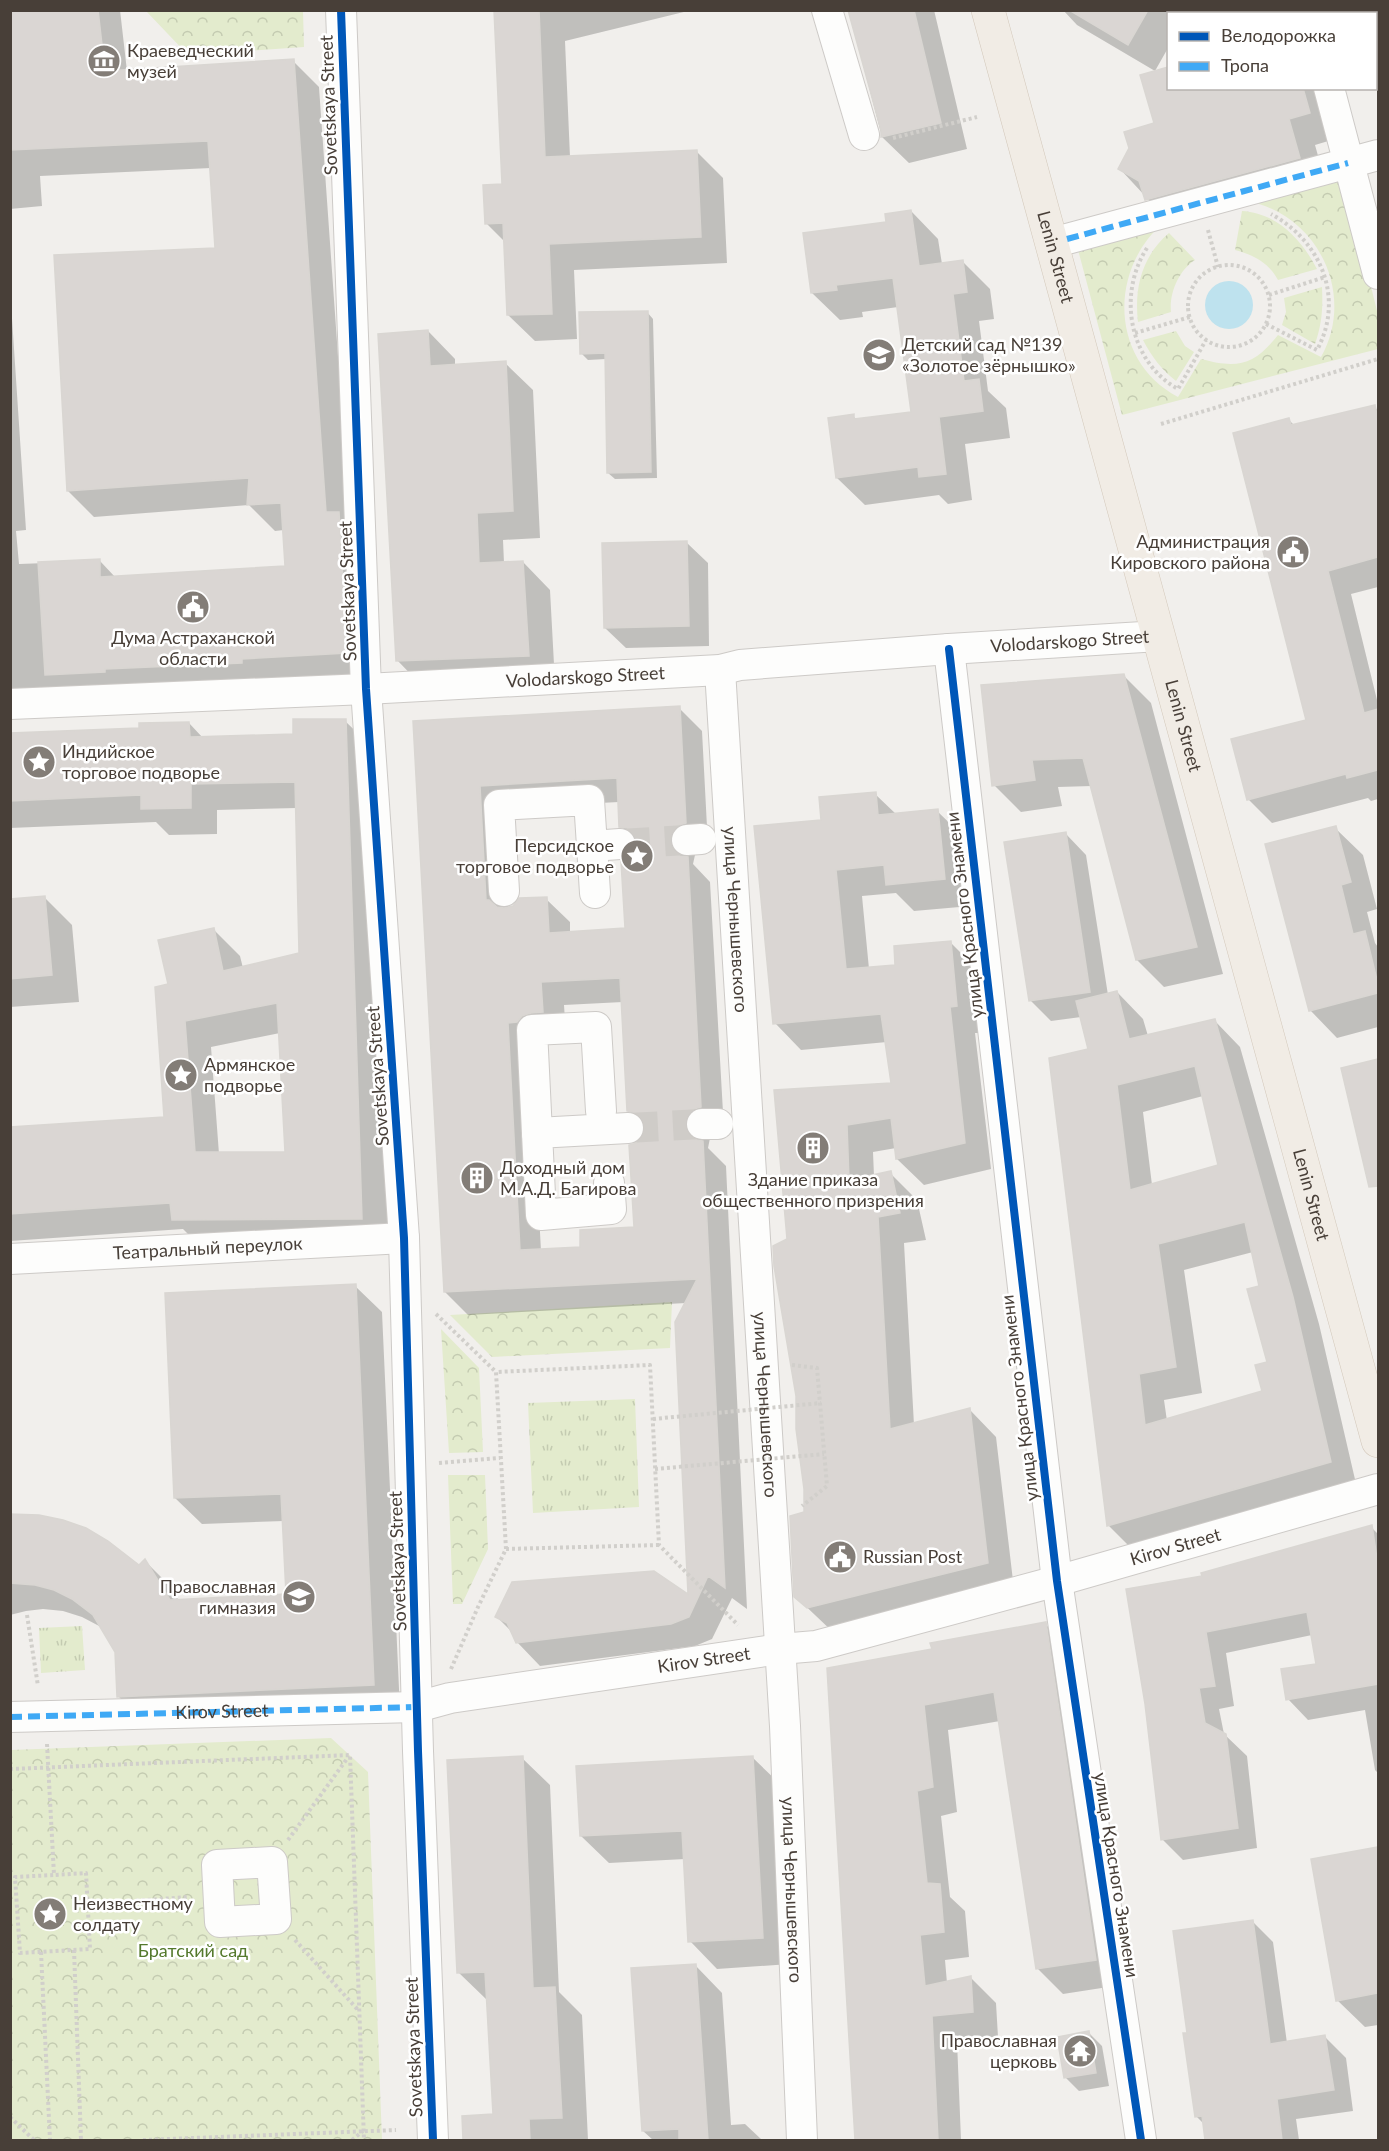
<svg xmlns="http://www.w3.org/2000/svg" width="1389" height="2151" font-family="Lato,sans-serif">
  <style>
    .grass { fill: url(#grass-tufts) }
    .forest { fill: url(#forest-crowns) }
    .water { fill: #bee2ee }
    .shadow { fill: #0003; fill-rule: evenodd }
    .building { fill: #dad6d3; stroke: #d9d6d2; stroke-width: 1.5; fill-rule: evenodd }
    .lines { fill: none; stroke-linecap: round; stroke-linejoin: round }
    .minor-tunnel { stroke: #cfccc8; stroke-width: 30; stroke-dasharray: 30 15; stroke-linecap: butt }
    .minor-casing { stroke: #cdcac7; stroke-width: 32 }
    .major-casing { stroke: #d3c8ba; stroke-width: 34 }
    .path { stroke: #d1cfcb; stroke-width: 4; stroke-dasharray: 3 3; stroke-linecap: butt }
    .minor { stroke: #fdfdfc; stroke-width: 30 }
    .major { stroke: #f1ece5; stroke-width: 33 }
    .path-bridge { stroke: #d1cfcb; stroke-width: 4; stroke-dasharray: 3 3; stroke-linecap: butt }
    .quiet { stroke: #3fa9f5; stroke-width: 6; stroke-dasharray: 12 6; stroke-linecap: butt }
    .cycleway-casing { stroke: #fff; stroke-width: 11 }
    .cycleway { stroke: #0057b8; stroke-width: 8 }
    .labels { text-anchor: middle; stroke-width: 5; stroke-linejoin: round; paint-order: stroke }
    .poi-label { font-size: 18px; fill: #483f38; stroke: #fff; text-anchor: start }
    .street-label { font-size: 18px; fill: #483f38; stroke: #fff }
    .park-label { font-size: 18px; fill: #54792c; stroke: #fff }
  </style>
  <defs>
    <pattern id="grass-tufts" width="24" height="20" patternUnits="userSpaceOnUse" patternTransform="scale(1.5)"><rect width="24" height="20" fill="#e3ebcd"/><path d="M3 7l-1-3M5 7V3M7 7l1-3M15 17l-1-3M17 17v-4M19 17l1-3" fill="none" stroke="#c4cbb1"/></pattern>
    <pattern id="forest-crowns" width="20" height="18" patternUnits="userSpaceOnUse" patternTransform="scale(1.5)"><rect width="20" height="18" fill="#e3ebcd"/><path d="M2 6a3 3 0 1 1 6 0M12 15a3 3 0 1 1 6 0" fill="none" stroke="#c4cbb1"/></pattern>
  </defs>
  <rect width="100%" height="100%" fill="#f1efec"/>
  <!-- grass -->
  <path class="grass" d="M635,1399L639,1507L533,1513L528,1403Z
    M82,1626L85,1670L41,1673L39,1628Z"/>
  <!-- forest -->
  <path class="forest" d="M146,11H303L304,47L188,55Z
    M1343,173L1378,315V349L1122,415L1077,246L1162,224C1108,272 1111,362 1178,397L1201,359C1238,369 1254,365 1278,335L1321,357C1354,299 1323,224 1259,204L1257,196Z
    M1242,211C1277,213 1302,240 1317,269L1278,280C1269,263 1254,255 1235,250Z
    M1169,233L1195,260C1179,270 1169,293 1171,312L1138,322C1134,288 1142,256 1169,233Z
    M1322,287C1323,308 1322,324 1315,344L1282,325L1286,312L1284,298Z
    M1176,331L1185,346L1194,352L1176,381C1161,369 1152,357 1143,340Z
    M672,1302L670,1348L492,1357L450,1315Z
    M441,1329L479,1368L483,1452L449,1453Z
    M448,1475H485L488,1549L462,1604H453Z
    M331,1738L368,1772L382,2140H11V1750Z"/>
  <!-- water -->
  <path class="water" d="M1205 305a24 24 0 1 1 48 0a24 24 0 1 1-48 0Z"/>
  <!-- shadow -->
  <path class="shadow" d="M10,10H120L127,71L293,61L319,87L350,526L373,679L10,702V288L26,530L16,531L19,564L100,561L116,578L287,568L284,530L275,531L249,505L94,517L68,491L216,250L211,168L40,176L42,206L10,209Z
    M496,10H692L565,41L570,157L697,152L723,178L727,263L574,270L577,339L535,341L508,315L505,242L486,223L503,186Z
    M849,10H934L967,149L909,163L882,137Z
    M1063,10H1190L1188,14H1168V48L1155,71L1077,25Z
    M1240,10H1324V14H1240Z
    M1373,10H1378V36L1376,14H1373Z
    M1168,68V88H1344L1335,139L1315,145L1326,184L1173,226L1120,169L1156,124L1142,76Z
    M911,211L938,239L942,264L963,262L990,289L994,319L979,321L988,391L1006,408L1010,438L965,444L972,500L948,504L939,495L865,505L837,478L853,416L857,420L912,413L898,307L862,312L863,317L840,320L812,293L888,223Z
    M647,312L653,319L657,478L615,479L608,473L606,359L588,360L581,353Z
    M428,331L455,359V366L505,363L533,390L540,538L503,540L504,563L523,562L550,590L555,683L424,688L397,660Z
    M1374,406L1378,411V587L1351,594L1378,704V799L1371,801L1368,798L1272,823L1248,799L1308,721L1289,420L1295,426Z
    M687,543L708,563L709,646L626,648L605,628Z
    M1124,676L1151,703L1223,974L1164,987L1137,960L1092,786L1058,787L1062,806L1021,812L994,785Z
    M679,708L702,731L708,846L700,849L695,855L693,864L710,882L724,1130L710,1138L708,1148L726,1166L747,1609L732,1598L712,1639L695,1646L540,1666L517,1642L513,1633L497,1617L690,1597L686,1303L468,1315L445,1292L415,722ZM619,802L621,826L639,844L637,853L631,859L626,930L570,933V922L546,899L508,909L503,808ZM623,1002L629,1110L646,1128L644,1137L638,1144L635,1228L582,1248L541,1251L530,1045L566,1035L564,1005Z
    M345,721L372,747L388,1244L200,1246L183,1229L10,1241V1129L166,1118L169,985L214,930L240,956L243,968L301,955L297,808L217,810V834L169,835L156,822L10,828V735L140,730L189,723L203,738L295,736ZM280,1033L287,1153L219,1154L211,1047Z
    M875,794L897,815L937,811L964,837L971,906L914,911L896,893L862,896L869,969L897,966L950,942L977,969L983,1033H975L991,1169L924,1185L897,1159L896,1148L873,1152L874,1176L890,1173L917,1200L926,1240L904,1243L914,1425L970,1410L996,1437L1014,1589L835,1634L796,1597L805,1513L806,1489L788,1240L775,1092L893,1085L887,1042L801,1050L775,1023L822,821Z
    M1335,828L1363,855L1377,909L1367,912L1375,943L1378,947V1027L1337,1038L1310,1010Z
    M1066,834L1086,855L1108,995L1117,992L1143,1019L1148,1036L1214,1020L1240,1047L1319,1324L1357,1488L1135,1552L1108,1525L1090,1050L1081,1017L1051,1021L1030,1000ZM1203,1096L1220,1166L1152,1185L1143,1112ZM1253,1252L1261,1287L1269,1363L1264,1392L1167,1421L1164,1400L1202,1393L1184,1270Z
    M45,898L72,925L79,1002L10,1007V901Z
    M1378,1061V1168L1362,1152L1343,1069Z
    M355,1286L382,1312L400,1711L145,1723L118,1696L116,1651L101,1627L82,1617L63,1611L43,1609L26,1611L10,1615V1516L139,1567L145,1561L171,1587L179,1601L287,1596L284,1521L202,1524L175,1498Z
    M1371,1527L1378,1534V1773L1375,1770L1365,1710L1308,1720L1288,1699L1317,1665L1312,1635L1226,1653L1234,1706L1219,1709L1224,1734L1247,1756L1257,1848L1183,1860L1162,1839L1204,1577Z
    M1045,1624L1071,1649L1121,1985L1063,1994L1037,1968L1000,1721L948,1730L957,1812L941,1816L950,1897L965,1911L969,1957L945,1960L947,1983L971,1978L996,2003L998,2037L957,2041L961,2140H857L849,1993L933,1650Z
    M752,1757L780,1784L790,1964L717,1969L690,1941L685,1859L609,1863L581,1836Z
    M522,1758L550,1785L559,1992L582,2015L588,2140H465L463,2117L494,2116L488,1999H486L458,1972Z
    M1378,1848V2025L1365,2027L1337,2000L1313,1860Z
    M1252,1921L1273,1942L1287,2043L1325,2037L1346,2058L1353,2111L1296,2119L1299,2140H1209L1206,2138L1205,2125L1196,2116L1188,2034Z
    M695,1965L722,1993L731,2125L745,2124L762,2140H653L643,2131Z
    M1089,2033L1102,2046L1109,2086L1079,2091L1066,2078Z"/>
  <!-- building -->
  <path class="building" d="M13,10H98L105,71L294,59L326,512H339L347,653L242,659V663L105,669V672L45,675L38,562L100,559V577L285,566L281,503L247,505L249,478L67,491L54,255L215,248L208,141L10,150V12H13Z
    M494,10H539L545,157L697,150L701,237L549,244L552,314L507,315L503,223L485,224L483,185L502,184Z
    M848,10H914L941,123L881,137V130Z
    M1069,10H1148L1128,45Z
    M1168,67V88H1303L1310,113L1289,119L1300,158L1145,200L1139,181L1118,169L1129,148L1124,132L1154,123L1140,75Z
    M911,210L919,266L963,260L967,292L953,294L964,381L979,379L983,411L939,417L946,474L919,477L918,467L836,478L828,418L854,414V419L911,412L893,278L836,285L837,290L811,293L803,233L886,222L885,214Z
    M648,311L651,472L607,473L605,353L580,354L579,312Z
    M428,330L430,366L506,361L513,511L477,513L479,563L523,561L529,656L396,661L378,334Z
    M1375,405L1378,420V557L1328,571L1364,713L1378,709V770L1347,778L1346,774L1247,800L1231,739L1306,720L1233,433L1289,418L1291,425Z
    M687,541L689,626L604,628L602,543Z
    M1124,674L1197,947L1136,960L1083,758L1032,760L1035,780L992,786L981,685Z
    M680,706L686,823L677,826L672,832L670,841L673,850L680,856L688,857L701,1107L694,1109L687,1115L685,1125L687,1132L693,1139L703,1141L725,1588L708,1576L689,1617L671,1624L516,1643L507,1623L495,1617L512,1582L654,1571L688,1594L675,1322L697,1279L444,1292L413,721ZM617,778L619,827L627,828L634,834L637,843L635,852L630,858L621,861L625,928L549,933L547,897L519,898L513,906L504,908L497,907L489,900H486L480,786ZM620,978L627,1111L636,1113L642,1118L645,1126L643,1136L637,1143L629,1145L634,1227L580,1230V1247L520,1250L508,1023L517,1022L522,1016L531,1013L543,1012L541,982Z
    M293,719H346L362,1219L172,1220L170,1203L10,1214V1127L164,1117L155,987L168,984L158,940L214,928L223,971L299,953L295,782L191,784V808L141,809V795L10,801V733L139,728V723L189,722L190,737L293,734ZM277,1003L285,1152H195L185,1021Z
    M876,792L878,815L938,809L945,879L886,885L884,865L836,870L846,969L895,965L894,946L951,941L957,1006L950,1007L965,1143L896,1159L891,1118L847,1125L849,1180L891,1171L900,1213L878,1217L890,1429L970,1408L988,1563L807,1608L794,1597L790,1516L804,1512V1489L796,1429V1396L774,1266L773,1246L787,1239L774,1090L891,1083L881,1014L773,1024L754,826L821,820L819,797Z
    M1336,826L1351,882L1341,885L1353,934L1365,931L1378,984V993L1309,1011L1265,844Z
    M1066,832L1090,992L1029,1001L1004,842Z
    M45,896L52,975L10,979V899Z
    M1117,991L1129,1039L1215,1019L1293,1297L1331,1462L1107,1526L1049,1058L1088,1049L1076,1001ZM1195,1066L1218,1165L1130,1190L1117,1085ZM1245,1222L1259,1286L1247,1289L1267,1362L1255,1365L1262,1391L1145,1425L1139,1374L1176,1367L1158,1244Z
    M1378,1059V1186L1369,1187L1341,1068Z
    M356,1284L374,1685L117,1697L115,1652L93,1615L72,1599L54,1590L35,1585L10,1583V1514L39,1515L63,1520L86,1528L108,1541L139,1565L145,1559L170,1600L286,1594L281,1494L174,1498L165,1293Z
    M1372,1525L1378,1565V1684L1286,1700L1281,1669L1316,1664L1307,1612L1206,1632L1215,1686L1199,1688L1205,1723L1226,1734L1238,1828L1161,1840L1145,1704L1126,1589L1202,1576L1201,1573Z
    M1046,1622L1096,1960L1036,1969L994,1692L924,1705L933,1787L917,1791L927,1883L940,1884L944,1932L920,1935L925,1986L971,1976L973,2012L932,2016L938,2140H855L827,1668L932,1649L930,1643Z
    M523,1756L533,1988L555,1987L562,2118L529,2119L530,2140H463L462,2116L493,2114L485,1972L457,1973L447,1760Z
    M753,1756L763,1938L688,1942L682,1831L580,1836L576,1766Z
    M1378,1847V1993L1336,2001L1311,1859Z
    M1253,1920L1270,2044L1325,2035L1334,2090L1277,2099L1282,2140H1205L1202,2116L1195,2117L1183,2033H1187L1173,1931Z
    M696,1964L708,2140H679V2129L642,2131L631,1968Z
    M1089,2031L1096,2073L1064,2078L1057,2037Z"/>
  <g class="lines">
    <!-- minor-tunnel -->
    <path class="minor-tunnel" d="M620,844L687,840
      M628,1128L702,1124"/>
    <defs>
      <g id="minor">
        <path d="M341,10L366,689L404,1238L418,1751L433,2140"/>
        <path d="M827,10L864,135"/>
        <path d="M1309,10V14"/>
        <path d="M1329,88L1378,274"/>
        <path d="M1067,239L1378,155"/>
        <path d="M949,649L1057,1581L1141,2140"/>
        <path id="s1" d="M720,670L785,1726L802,2140"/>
        <path id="s2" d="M10,704L366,689L720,670L740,665L949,649L1159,636"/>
        <path d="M687,840L701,839"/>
        <path d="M592,846L595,893"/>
        <path d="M504,891L499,805L589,800L592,846L620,844"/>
        <path d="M702,1124H718"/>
        <path d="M537,1133L532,1030L596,1027L601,1111"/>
        <path d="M609,1183L611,1209L541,1215L537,1133L628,1128"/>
        <path id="s3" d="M10,1259L404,1238"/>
        <path id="s4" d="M10,1717L417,1707L450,1698L780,1649L816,1646L1057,1581L1378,1489"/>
        <path d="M272,1862L276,1919L220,1922L217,1865Z"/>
      </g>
      <g id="major">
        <path id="s5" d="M988,10L1378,1441"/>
      </g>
    </defs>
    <!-- minor casing -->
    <use href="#minor" class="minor-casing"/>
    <!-- major casing -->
    <use href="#major" class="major-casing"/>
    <!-- path -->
    <path class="path" d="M893,138L977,117
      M1208,230L1218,267
      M1147,248C1117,294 1129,362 1178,389L1206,340
      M1188 306a41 41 0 1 1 82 0a41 41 0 1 1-82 0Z
      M1269,295L1325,277
      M1266,324L1317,350C1345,298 1321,241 1271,214
      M1135,333L1190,317
      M1161,424L1378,359
      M436,1314L496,1372
      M792,1365L817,1368L827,1486L802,1506
      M439,1463L500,1458
      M506,1549L659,1545
      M27,1615L38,1686
      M451,1669L478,1607L506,1549L496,1372L650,1365L659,1545L738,1625
      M47,1744L54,1875L15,1877L20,1953L90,1949L86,1873L54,1875
      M10,1769L350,1755L364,2140
      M288,1840L349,1756
      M88,1904L189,1897
      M295,1940L358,2010
      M74,1950L81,2140
      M41,1952L50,2140
      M10,2117L34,2140
      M143,2140L396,2130
      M352,2140L363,2131"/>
    <!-- minor -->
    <use href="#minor" class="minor"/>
    <!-- major -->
    <use href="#major" class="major"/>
    <!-- path-bridge -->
    <path class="path-bridge" d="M653,1419L821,1403
      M655,1469L824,1454"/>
    <!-- quiet -->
    <g class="quiet">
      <path d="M1067,239L1348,163"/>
      <path id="s6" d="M10,1717L417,1707"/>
    </g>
    <defs>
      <path id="cycleway" d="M341,10L366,689L404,1238L418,1751L433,2140
        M949,649L1057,1581L1141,2140"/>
    </defs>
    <!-- cycleway casing -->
    <use href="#cycleway" class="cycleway-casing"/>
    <!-- cycleway -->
    <use href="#cycleway" class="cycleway"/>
  </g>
  <!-- icons -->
  <defs>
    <symbol id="museum-disc" viewBox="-11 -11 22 22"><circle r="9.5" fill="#837d77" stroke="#fff"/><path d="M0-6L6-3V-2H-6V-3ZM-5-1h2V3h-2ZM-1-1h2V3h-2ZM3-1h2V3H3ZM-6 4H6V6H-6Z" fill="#fff"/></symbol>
    <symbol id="school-disc" viewBox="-11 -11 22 22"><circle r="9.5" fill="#837d77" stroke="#fff"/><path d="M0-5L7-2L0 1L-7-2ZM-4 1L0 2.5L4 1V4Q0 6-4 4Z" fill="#fff"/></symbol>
    <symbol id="civic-disc" viewBox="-11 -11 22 22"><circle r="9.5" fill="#837d77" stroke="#fff"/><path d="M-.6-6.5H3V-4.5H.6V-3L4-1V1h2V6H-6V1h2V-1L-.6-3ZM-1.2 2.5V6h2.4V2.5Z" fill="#fff"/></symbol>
    <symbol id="sight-disc" viewBox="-11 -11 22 22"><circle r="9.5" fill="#837d77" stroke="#fff"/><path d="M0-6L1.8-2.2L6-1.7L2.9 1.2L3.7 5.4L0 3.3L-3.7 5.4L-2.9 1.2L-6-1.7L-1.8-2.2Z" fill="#fff"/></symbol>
    <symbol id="building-disc" viewBox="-11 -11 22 22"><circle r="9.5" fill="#837d77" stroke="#fff"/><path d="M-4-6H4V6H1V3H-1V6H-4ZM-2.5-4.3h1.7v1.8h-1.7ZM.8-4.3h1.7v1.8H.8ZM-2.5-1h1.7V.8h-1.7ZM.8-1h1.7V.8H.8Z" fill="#fff"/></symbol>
    <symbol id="temple-disc" viewBox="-11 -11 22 22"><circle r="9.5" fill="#837d77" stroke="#fff"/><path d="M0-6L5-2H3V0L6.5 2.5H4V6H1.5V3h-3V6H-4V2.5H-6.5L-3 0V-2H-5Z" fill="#fff"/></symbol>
  </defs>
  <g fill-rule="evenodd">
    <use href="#museum-disc" x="85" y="42" width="38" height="38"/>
    <use href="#school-disc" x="860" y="336" width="38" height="38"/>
    <use href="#civic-disc" x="1274" y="533" width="38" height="38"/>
    <use href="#civic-disc" x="174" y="588" width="38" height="38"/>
    <use href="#sight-disc" x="20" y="743" width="38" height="38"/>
    <use href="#sight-disc" x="618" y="837" width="38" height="38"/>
    <use href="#sight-disc" x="162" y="1056" width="38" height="38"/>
    <use href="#building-disc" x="794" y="1129" width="38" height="38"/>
    <use href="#building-disc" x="458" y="1159" width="38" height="38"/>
    <use href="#civic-disc" x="821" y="1538" width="38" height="38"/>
    <use href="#school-disc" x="280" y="1578" width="38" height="38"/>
    <use href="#sight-disc" x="31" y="1895" width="38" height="38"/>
    <use href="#temple-disc" x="1061" y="2032" width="38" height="38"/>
  </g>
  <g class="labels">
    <!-- poi labels -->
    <g class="poi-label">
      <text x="127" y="57">Краеведческий<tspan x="127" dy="21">музей</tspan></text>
      <text x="902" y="351">Детский сад №139<tspan x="902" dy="21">«Золотое зёрнышко»</tspan></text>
      <text x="1270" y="548" text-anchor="end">Администрация<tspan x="1270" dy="21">Кировского района</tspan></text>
      <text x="193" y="644" text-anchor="middle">Дума Астраханской<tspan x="193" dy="21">области</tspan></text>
      <text x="62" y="758">Индийское<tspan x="62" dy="21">торговое подворье</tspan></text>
      <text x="614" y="852" text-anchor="end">Персидское<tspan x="614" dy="21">торговое подворье</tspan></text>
      <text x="204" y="1071">Армянское<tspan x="204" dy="21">подворье</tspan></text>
      <text x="500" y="1174">Доходный дом<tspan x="500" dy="21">М.А.Д. Багирова</tspan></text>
      <text x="813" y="1186" text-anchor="middle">Здание приказа<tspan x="813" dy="21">общественного призрения</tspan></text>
      <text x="863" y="1563">Russian Post</text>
      <text x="276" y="1593" text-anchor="end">Православная<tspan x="276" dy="21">гимназия</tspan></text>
      <text x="73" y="1910">Неизвестному<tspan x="73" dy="21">солдату</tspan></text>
      <text x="1057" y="2047" text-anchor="end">Православная<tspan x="1057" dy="21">церковь</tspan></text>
    </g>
    <!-- street labels -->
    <g class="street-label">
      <text transform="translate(329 105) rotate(-92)" y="6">Sovetskaya Street</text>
      <text dy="6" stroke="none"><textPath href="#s5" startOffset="256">Lenin Street</textPath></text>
      <text transform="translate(348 591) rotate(-92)" y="6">Sovetskaya Street</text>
      <text dy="6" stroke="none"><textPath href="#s2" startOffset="1062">Volodarskogo Street</textPath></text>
      <text dy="6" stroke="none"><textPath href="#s2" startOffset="576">Volodarskogo Street</textPath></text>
      <text dy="6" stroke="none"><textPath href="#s5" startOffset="742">Lenin Street</textPath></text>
      <text transform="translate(965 915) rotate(-97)" y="6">улица Красного Знамени</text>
      <text dy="6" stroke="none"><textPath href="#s1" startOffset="250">улица Чернышевского</textPath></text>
      <text transform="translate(378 1076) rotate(-94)" y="6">Sovetskaya Street</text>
      <text dy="6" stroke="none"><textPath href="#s5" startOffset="1228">Lenin Street</textPath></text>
      <text dy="6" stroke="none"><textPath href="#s3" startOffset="198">Театральный переулок</textPath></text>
      <text transform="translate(1020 1398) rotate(-97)" y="6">улица Красного Знамени</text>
      <text dy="6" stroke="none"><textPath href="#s1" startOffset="736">улица Чернышевского</textPath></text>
      <text dy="6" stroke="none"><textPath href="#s4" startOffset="1184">Kirov Street</textPath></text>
      <text transform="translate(398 1561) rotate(-92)" y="6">Sovetskaya Street</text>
      <text dy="6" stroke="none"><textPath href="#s4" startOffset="698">Kirov Street</textPath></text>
      <text dy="6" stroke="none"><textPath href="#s6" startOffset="212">Kirov Street</textPath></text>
      <text transform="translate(1116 1875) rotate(81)" y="6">улица Красного Знамени</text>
      <text dy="6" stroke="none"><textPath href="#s1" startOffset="1222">улица Чернышевского</textPath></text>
      <text transform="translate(414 2047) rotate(-92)" y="6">Sovetskaya Street</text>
    </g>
    <!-- park labels -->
    <g class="park-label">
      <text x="193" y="1957">Братский сад</text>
    </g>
  </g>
  <!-- border -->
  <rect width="1389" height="2151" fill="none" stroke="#483f38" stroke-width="24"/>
  <!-- legend -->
  <rect x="1167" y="12" width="210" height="78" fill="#ffffff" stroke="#b6b2af" stroke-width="1.5"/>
  <rect x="1179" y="32" width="30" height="9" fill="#0057b8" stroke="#b6b2af" stroke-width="1.5"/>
  <text x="1221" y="42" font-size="18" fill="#483f38">Велодорожка</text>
  <rect x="1179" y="62" width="30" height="9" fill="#3fa9f5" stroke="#b6b2af" stroke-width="1.5"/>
  <text x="1221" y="72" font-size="18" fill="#483f38">Тропа</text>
</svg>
